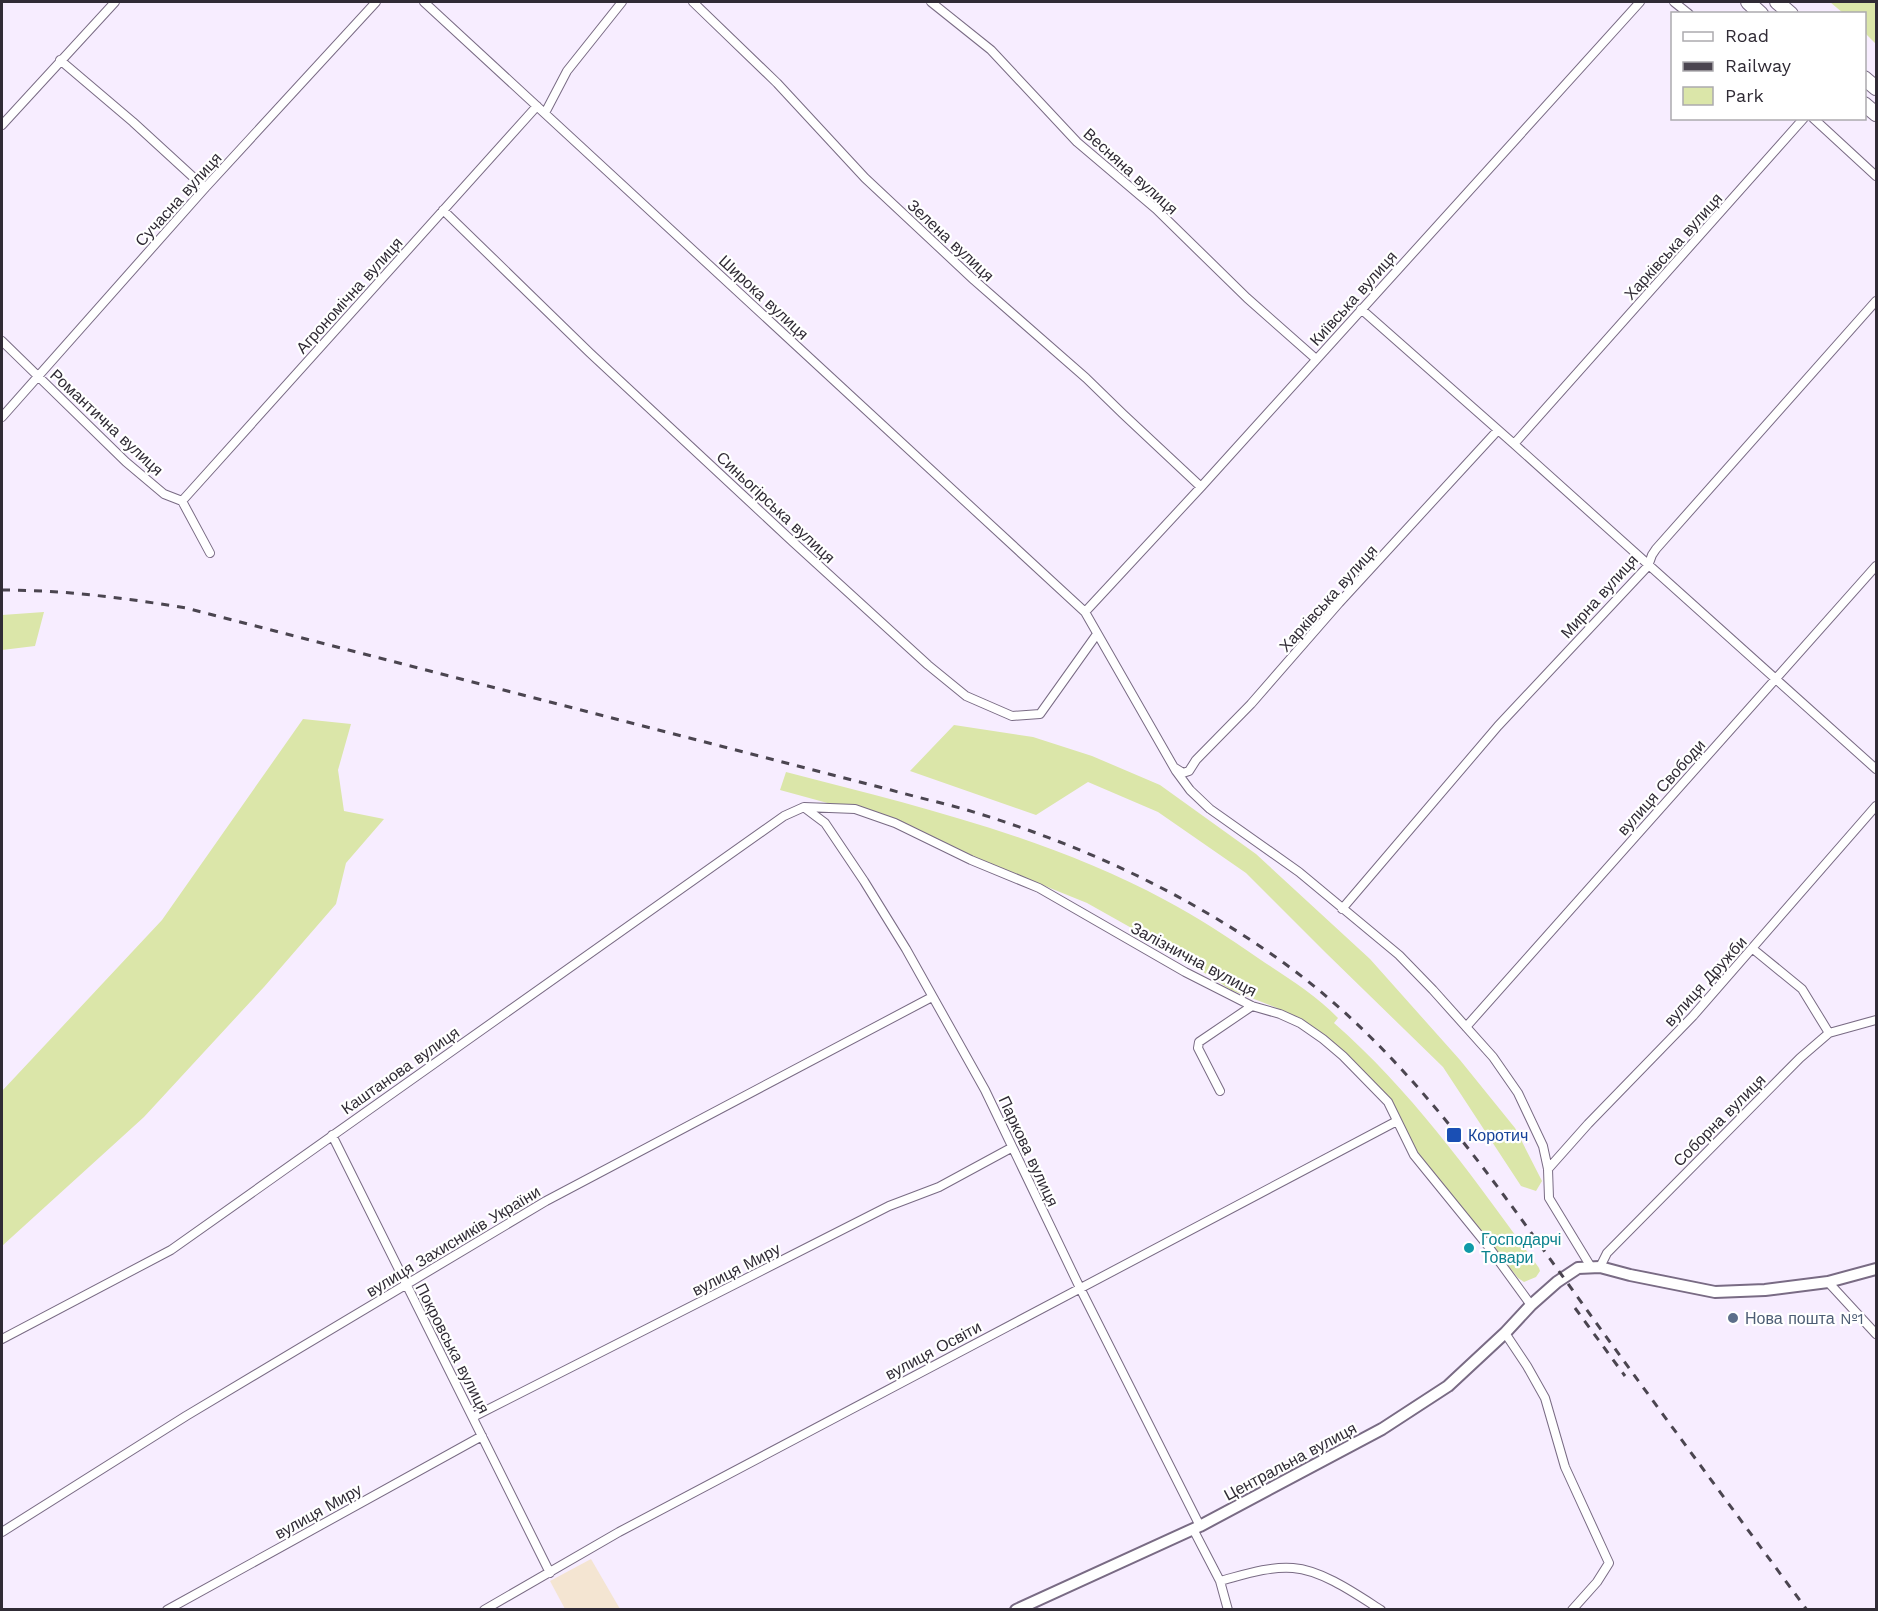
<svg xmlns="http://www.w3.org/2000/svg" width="1878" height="1611" font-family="'Work Sans',sans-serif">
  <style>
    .education { fill: #f4e5d2 }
    .green { fill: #dbe6a9 }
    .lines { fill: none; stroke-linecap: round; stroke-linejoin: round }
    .street-casing { stroke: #796b84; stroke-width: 10 }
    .secondary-casing { stroke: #796b84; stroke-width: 14 }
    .highway-casing { stroke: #796b84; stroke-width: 16 }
    .street { stroke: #fff; stroke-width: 8 }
    .secondary { stroke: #fff; stroke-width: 10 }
    .highway { stroke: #fff; stroke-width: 14 }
    .rail { stroke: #4b4550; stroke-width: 3; stroke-dasharray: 8 8; stroke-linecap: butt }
    .transit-dot { fill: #1a4fb4; stroke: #fff; stroke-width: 2 }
    .culture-dot { fill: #0f9aa8; stroke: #fff; stroke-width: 2 }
    .service-dot { fill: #5c6f8a; stroke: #fff; stroke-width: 2 }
    .labels { text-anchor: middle; stroke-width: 4.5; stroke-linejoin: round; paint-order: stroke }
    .street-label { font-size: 16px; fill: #302b35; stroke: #fff }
    .transit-label { font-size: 16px; fill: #164399; stroke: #fff; text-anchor: start }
    .culture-label { font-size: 16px; fill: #0d838f; stroke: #fff; text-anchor: start }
    .service-label { font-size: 16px; fill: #4e5e75; stroke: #fff; text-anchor: start }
  </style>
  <rect width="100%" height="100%" fill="#f7edff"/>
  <!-- education -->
  <path class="education" d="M591,1559L620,1609H565L550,1581Z"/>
  <!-- green -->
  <path class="green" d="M1830,2H1876V44L1865,33L1864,14L1843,13Z
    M44,612L35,646L2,650V615Z
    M303,719L351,724L338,770L344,811L384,819L346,863L336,904L264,987L144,1117L2,1246V1091L162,920Z
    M954,725L1033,737L1092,756L1160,785L1256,854L1370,959L1460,1060L1515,1128L1542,1181L1536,1191L1521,1186L1443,1067L1326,953L1246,873L1158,812L1088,782L1036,815L910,771Z
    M786,772C914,805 1048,837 1165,900C1197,917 1228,937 1258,958C1286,977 1315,994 1338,1018L1334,1023C1415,1094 1476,1181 1539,1268L1540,1271L1536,1277L1524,1282L1518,1278L1419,1155L1396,1115L1324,1040L1277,1008L1231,990L1160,944L1087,903L864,813L780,790Z"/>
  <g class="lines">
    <defs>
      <path id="street" d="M424,2L1085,612L1176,771L1190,790L1210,809L1299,872L1399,955L1433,990L1493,1057L1518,1093L1543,1146L1548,1169L1549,1198L1591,1267
        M693,2L777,83L865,178L974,280L1086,378L1123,414L1201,487
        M931,2L991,50L1077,142L1156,209L1247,298L1316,359
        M1674,2L1689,14
        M60,60L133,122L205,188
        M545,113L567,71L622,2
        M1813,118L1876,176
        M2,125L115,2
        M443,210L590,353L792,541L928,665L966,696L1012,716L1040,714L1097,634
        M1361,309L1514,444L1876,769
        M2,341L126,462L164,494L182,501L210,553
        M2,417L205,188L376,2
        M1514,444L1804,118
        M182,501L537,106
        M1085,612L1201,487L1640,2
        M1175,768L1183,773L1189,771L1196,760L1251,704L1339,603L1498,430
        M805,808L825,823L864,881L906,949L985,1090L1080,1288L1200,1526
        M1342,909L1498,726L1648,566L1652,555L1656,549L1876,301
        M1753,949L1802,989L1829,1033
        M1466,1027L1876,566
        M1220,1091L1198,1048L1199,1042L1252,1006
        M332,1135L550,1573
        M1548,1169L1588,1124L1693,1016L1876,806
        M1600,1267L1607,1253L1800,1058L1829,1033L1876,1020
        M1828,1282L1876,1334
        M1505,1333L1527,1366L1545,1398L1565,1467L1609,1563L1597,1582L1572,1610
        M2,1339L171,1250L784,816L804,807L855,809L895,823L971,860L1039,888L1185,972L1252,1006L1280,1014L1300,1023L1323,1039L1343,1056L1388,1102L1414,1155L1488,1246L1531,1305
        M473,1417L889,1206L939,1187L1011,1148
        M1193,1529L1220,1581L1228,1610
        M2,1532L186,1416L546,1201L932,997
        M1220,1581C1243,1575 1269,1566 1293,1568C1322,1570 1356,1594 1381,1610
        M167,1610L482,1436
        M484,1610L619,1532L1397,1121"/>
      <path id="secondary" d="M1016,1610L1200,1526L1382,1429L1448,1386L1505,1333L1531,1305L1557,1282L1578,1268L1600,1267L1630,1275L1715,1292L1765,1290L1828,1282L1876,1269"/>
      <path id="highway" d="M1748,2L1761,14
        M1777,2L1791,14
        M1864,78L1876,88
        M1864,104L1876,114"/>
    </defs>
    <!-- street casing -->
    <use href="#street" class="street-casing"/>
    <!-- secondary casing -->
    <use href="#secondary" class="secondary-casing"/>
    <!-- highway casing -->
    <use href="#highway" class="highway-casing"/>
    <!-- street -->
    <use href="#street" class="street"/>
    <!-- secondary -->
    <use href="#secondary" class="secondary"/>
    <!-- highway -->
    <use href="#highway" class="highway"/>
    <!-- rail -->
    <path class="rail" d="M2,590C64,590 125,598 186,608L891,790C919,798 948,804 977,813C1087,847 1191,896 1284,963C1401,1048 1483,1166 1566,1281C1645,1391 1726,1500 1807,1610
      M1575,1308L1625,1376"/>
  </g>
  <!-- markers -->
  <rect class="transit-dot" x="1446" y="1127" width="16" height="16" rx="3"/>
  <circle class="culture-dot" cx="1469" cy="1248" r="6"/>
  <circle class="service-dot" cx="1733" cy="1318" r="6"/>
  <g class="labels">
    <!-- street labels -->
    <g class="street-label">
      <text transform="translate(1131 171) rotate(42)" y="6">Весняна вулиця</text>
      <text transform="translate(178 199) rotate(-48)" y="6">Сучасна вулиця</text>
      <text transform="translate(951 240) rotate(43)" y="6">Зелена вулиця</text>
      <text transform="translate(1673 246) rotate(-48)" y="6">Харківська вулиця</text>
      <text transform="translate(349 295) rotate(-48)" y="6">Агрономічна вулиця</text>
      <text transform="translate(764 297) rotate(43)" y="6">Широка вулиця</text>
      <text transform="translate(1353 298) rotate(-48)" y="6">Київська вулиця</text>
      <text transform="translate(107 422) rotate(43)" y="6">Романтична вулиця</text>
      <text transform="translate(776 507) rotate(43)" y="6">Синьогірська вулиця</text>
      <text transform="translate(1599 596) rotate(-48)" y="6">Мирна вулиця</text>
      <text transform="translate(1328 598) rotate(-48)" y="6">Харківська вулиця</text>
      <text transform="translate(1661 787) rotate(-48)" y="6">вулиця Свободи</text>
      <text transform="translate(1194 959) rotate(28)" y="6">Залізнична вулиця</text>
      <text transform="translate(1705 981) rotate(-48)" y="6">вулиця Дружби</text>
      <text transform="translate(400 1070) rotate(-35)" y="6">Каштанова вулиця</text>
      <text transform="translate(1719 1120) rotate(-45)" y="6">Соборна вулиця</text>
      <text transform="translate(1029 1151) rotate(65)" y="6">Паркова вулиця</text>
      <text transform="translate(453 1241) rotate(-31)" y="6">вулиця Захисників України</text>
      <text transform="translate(736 1269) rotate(-27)" y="6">вулиця Миру</text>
      <text transform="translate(453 1348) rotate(63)" y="6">Покровська вулиця</text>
      <text transform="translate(933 1350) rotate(-28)" y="6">вулиця Освіти</text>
      <text transform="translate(1290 1461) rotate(-28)" y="6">Центральна вулиця</text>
      <text transform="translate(318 1511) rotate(-29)" y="6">вулиця Миру</text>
    </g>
    <!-- transit labels -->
    <g class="transit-label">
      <text x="1468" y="1141">Коротич</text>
    </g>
    <!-- culture labels -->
    <g class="culture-label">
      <text x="1481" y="1245">Господарчі<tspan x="1481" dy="18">Товари</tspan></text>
    </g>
    <!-- service labels -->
    <g class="service-label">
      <text x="1745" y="1324">Нова пошта №1</text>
    </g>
  </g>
  <!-- border -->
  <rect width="1878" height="1611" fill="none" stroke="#302b35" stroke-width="6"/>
  <!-- legend -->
  <rect x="1671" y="12" width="195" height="108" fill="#ffffff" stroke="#acaaae" stroke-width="1.5"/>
  <rect x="1683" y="32" width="30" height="9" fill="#ffffff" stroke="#acaaae" stroke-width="1.5"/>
  <text x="1725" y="42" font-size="18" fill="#302b35">Road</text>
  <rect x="1683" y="62" width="30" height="9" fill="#4b4550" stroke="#acaaae" stroke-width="1.5"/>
  <text x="1725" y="72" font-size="18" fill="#302b35">Railway</text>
  <rect x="1683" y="87" width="30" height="18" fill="#dbe6a9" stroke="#acaaae" stroke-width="1.5"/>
  <text x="1725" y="102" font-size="18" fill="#302b35">Park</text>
</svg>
